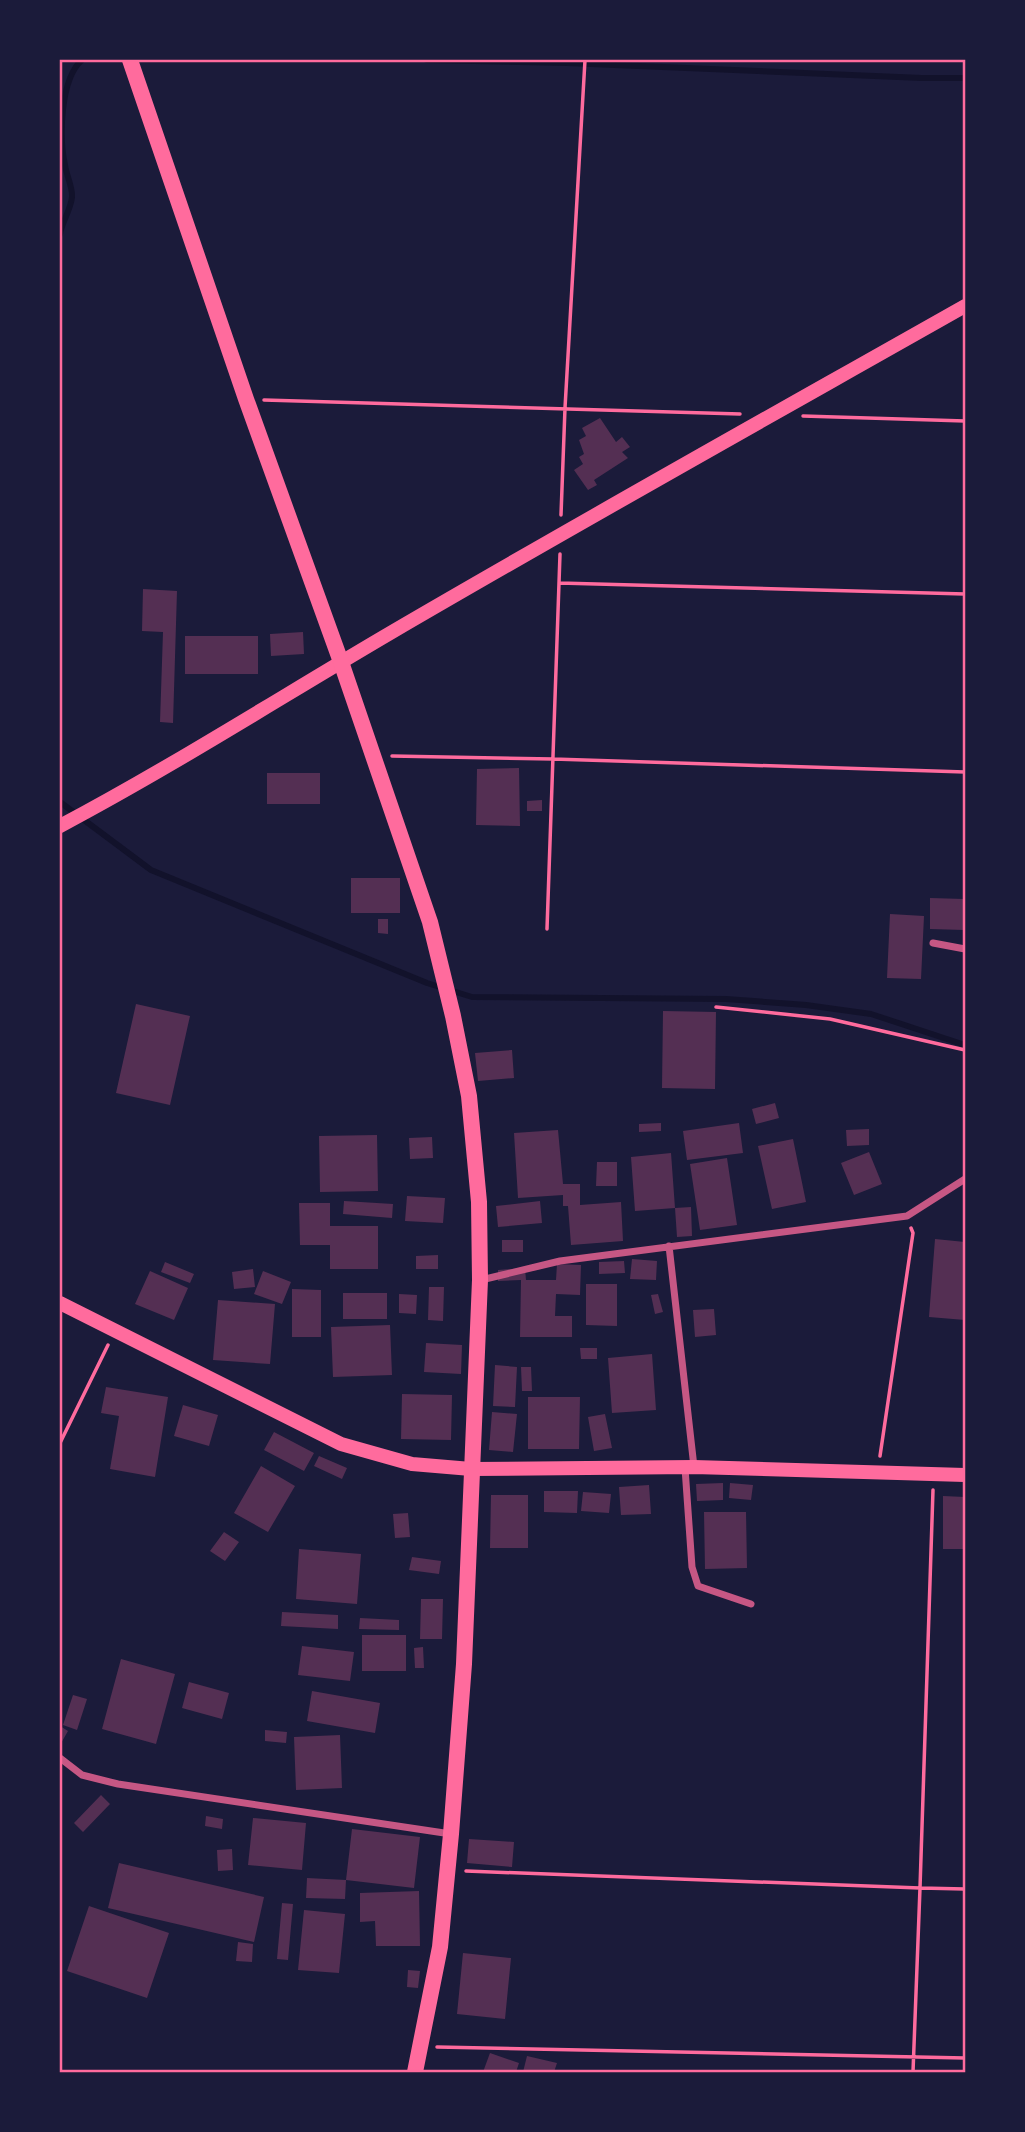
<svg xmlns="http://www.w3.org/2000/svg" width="1025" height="2132" font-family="'Space Grotesk',sans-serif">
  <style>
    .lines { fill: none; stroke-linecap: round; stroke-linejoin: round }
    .stream { stroke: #12122b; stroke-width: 6 }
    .building { fill: #542f53 }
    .path { stroke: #ff6b9d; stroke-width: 3.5 }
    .minor { stroke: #c65784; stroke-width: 7 }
    .secondary { stroke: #ff6b9d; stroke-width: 14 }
    .primary { stroke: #ff6b9d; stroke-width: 16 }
    .neatline { fill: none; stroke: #ff6b9d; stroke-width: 2.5 }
  </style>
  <rect width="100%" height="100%" fill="#1b1b3a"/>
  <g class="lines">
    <!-- stream -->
    <path class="stream" d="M427,60L567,63L922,78H965
      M60,234C62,222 71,209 72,197C73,188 66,174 65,165C59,138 60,79 82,60
      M60,802L151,870L427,983L472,997L726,999L806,1005L871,1014L965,1045"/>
  </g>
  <!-- building -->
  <path class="building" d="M600,418L616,442L622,437L630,447L622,452L628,458L594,480L597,485L588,490L574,470L583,464L579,457L584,454L579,440L586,436L582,428Z
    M143,589L177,591L173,723L160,722L163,632L142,631Z
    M303,632L304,654L271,656L270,634Z
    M185,636H258V674H185Z
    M519,768L520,826L476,825L477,769Z
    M267,773H320V804H267Z
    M542,800V811H527V801Z
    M351,878H400V913H351Z
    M930,898L964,899V930L930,929Z
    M890,914L924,916L921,979L887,978Z
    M378,919H388V934L378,933Z
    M136,1004L190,1016L170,1105L116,1093Z
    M663,1011L716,1012L715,1089L662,1088Z
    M512,1050L514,1078L478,1081L475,1053Z
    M775,1103L779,1118L756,1124L752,1109Z
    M661,1123V1131L639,1132V1124Z
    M739,1123L743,1153L687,1160L683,1131Z
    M869,1129V1145L847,1146L846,1130Z
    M558,1130L563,1184H580V1205L621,1202L623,1241L571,1245L568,1206H563V1195L518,1198L514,1133Z
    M377,1135L378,1191L320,1192L319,1136Z
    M432,1137L433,1158L410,1159L409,1138Z
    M793,1139L806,1202L772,1209L758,1146Z
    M869,1152L882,1184L854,1195L841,1163Z
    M671,1153L675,1208L635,1211L631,1157Z
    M727,1158L737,1225L700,1230L690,1164Z
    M597,1162H617V1186H596Z
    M407,1196L445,1198L443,1223L405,1221Z
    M344,1201L393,1204L392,1218L343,1214Z
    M540,1201L542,1223L498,1227L496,1206Z
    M299,1203H330V1226H378V1269H330V1245H300Z
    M691,1207L692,1236L677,1237L675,1208Z
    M935,1239L965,1242V1320L929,1317Z
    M502,1240H523V1252H502Z
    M438,1255V1269H416V1256Z
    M632,1259L657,1261L656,1280L630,1279Z
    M624,1261L625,1273L599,1274V1262Z
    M165,1262L194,1274L190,1283L161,1272Z
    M557,1264L581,1265L580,1295L556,1294L555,1316H572V1337H520L521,1280L498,1281V1270L525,1268L526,1280H556Z
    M253,1269L255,1287L234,1289L232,1272Z
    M150,1271L188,1288L174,1320L135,1304Z
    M263,1271L291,1282L282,1304L254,1294Z
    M586,1284H617V1326L586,1325Z
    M429,1287H444L443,1321L428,1320Z
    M292,1289L321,1290V1337H292Z
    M343,1293H387V1319H343Z
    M399,1294L417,1295L416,1314L399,1313Z
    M658,1294L663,1312L655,1314L651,1295Z
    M218,1300L275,1304L270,1364L213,1360Z
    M714,1309L716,1335L695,1337L693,1310Z
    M390,1325L392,1375L333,1377L331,1327Z
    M426,1343L462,1345L461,1374L424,1372Z
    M580,1348H597V1359H581Z
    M652,1354L656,1410L612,1413L608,1358Z
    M495,1365L517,1367L515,1407L493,1406Z
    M521,1367H531L532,1391H522Z
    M106,1387L168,1397L155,1477L110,1469L119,1416L101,1413Z
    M402,1394L452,1395L451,1440L401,1439Z
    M528,1397H580L579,1449H528Z
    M183,1405L218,1415L209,1446L174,1436Z
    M492,1412L517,1414L513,1452L489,1450Z
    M605,1414L612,1448L594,1451L588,1417Z
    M274,1432L314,1453L304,1471L264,1450Z
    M319,1456L347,1468L342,1479L314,1466Z
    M261,1466L295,1486L268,1532L234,1513Z
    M723,1483V1500L697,1501L696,1484Z
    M730,1483L753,1485L751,1500L729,1498Z
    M649,1485L651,1514L621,1515L619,1487Z
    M544,1491H578L577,1513L544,1512Z
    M583,1492L611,1494L609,1513L581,1511Z
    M491,1495H528V1548H490Z
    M943,1496L965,1497V1549H943Z
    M704,1512H746L747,1568L705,1569Z
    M408,1513L410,1537L395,1538L393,1514Z
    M224,1532L239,1542L225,1561L210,1551Z
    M299,1549L361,1554L357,1604L296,1599Z
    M412,1557L441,1561L439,1574L409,1570Z
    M421,1599H443L442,1639H420Z
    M282,1612L338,1615V1629L281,1626Z
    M360,1618L399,1620V1630L359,1629Z
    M362,1635H406V1671H362Z
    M302,1646L354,1652L350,1681L298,1675Z
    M423,1647L424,1668H415L414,1648Z
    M121,1659L175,1674L156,1744L102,1729Z
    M189,1682L229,1693L222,1719L182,1708Z
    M312,1691L380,1703L375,1733L307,1721Z
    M73,1695L87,1699L77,1730L63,1725Z
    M60,1726L68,1731L60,1745Z
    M265,1730L287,1732L286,1743L265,1741Z
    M340,1735L342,1788L296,1790L294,1737Z
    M101,1795L110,1804L83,1832L74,1823Z
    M206,1816L223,1819L222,1829L205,1826Z
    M253,1818L306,1823L302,1870L248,1865Z
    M352,1829L420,1837L414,1888L346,1880Z
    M469,1839L514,1842L512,1867L467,1863Z
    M232,1849L233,1870L218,1871L217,1850Z
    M119,1863L264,1897L254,1942L108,1908Z
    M307,1878L346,1880L345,1899L306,1898Z
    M419,1891L420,1946H376L375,1921L360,1922V1893Z
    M282,1903L293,1904L288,1960L277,1959Z
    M89,1906L169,1933L147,1998L67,1971Z
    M304,1910L345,1914L339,1973L298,1970Z
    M238,1942L253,1944L252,1962L236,1961Z
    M463,1953L511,1958L505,2019L457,2014Z
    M408,1970L420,1971L418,1988L407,1987Z
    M490,2053L519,2063L516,2072H483Z
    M527,2056L557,2063L554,2072H523Z"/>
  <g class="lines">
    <!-- path -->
    <path class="path" d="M264,400L740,414
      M803,416L965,421
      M561,515L565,408L585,60
      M559,583L965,594
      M392,756L553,759L965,772
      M547,929L560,554
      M716,1007L830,1019L965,1050
      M60,1443L108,1345
      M880,1456L913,1233L911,1228
      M466,1871L920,1888L933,1490
      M437,2047L965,2058
      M913,2072L920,1888L965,1889"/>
    <!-- minor -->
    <path class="minor" d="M933,943L965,949
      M669,1246L694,1467
      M481,1280L560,1261L907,1216L965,1179
      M685,1468L692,1567L698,1586L751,1604
      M60,1758L82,1775L118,1784L451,1834"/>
    <!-- secondary -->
    <path class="secondary" d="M60,826C173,766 281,697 392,632C582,521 774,414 965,306
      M60,1303L341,1444L412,1464L471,1469L694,1467L965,1475"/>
    <!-- primary -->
    <path class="primary" d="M130,60L246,399L341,662L430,922L453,1016L469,1096L479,1202L480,1280L464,1664L451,1834L440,1947L415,2072"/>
  </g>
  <!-- border -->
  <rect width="1025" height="2132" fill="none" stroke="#1b1b3a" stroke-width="122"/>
  <rect x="61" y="61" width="903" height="2010" class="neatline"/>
</svg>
